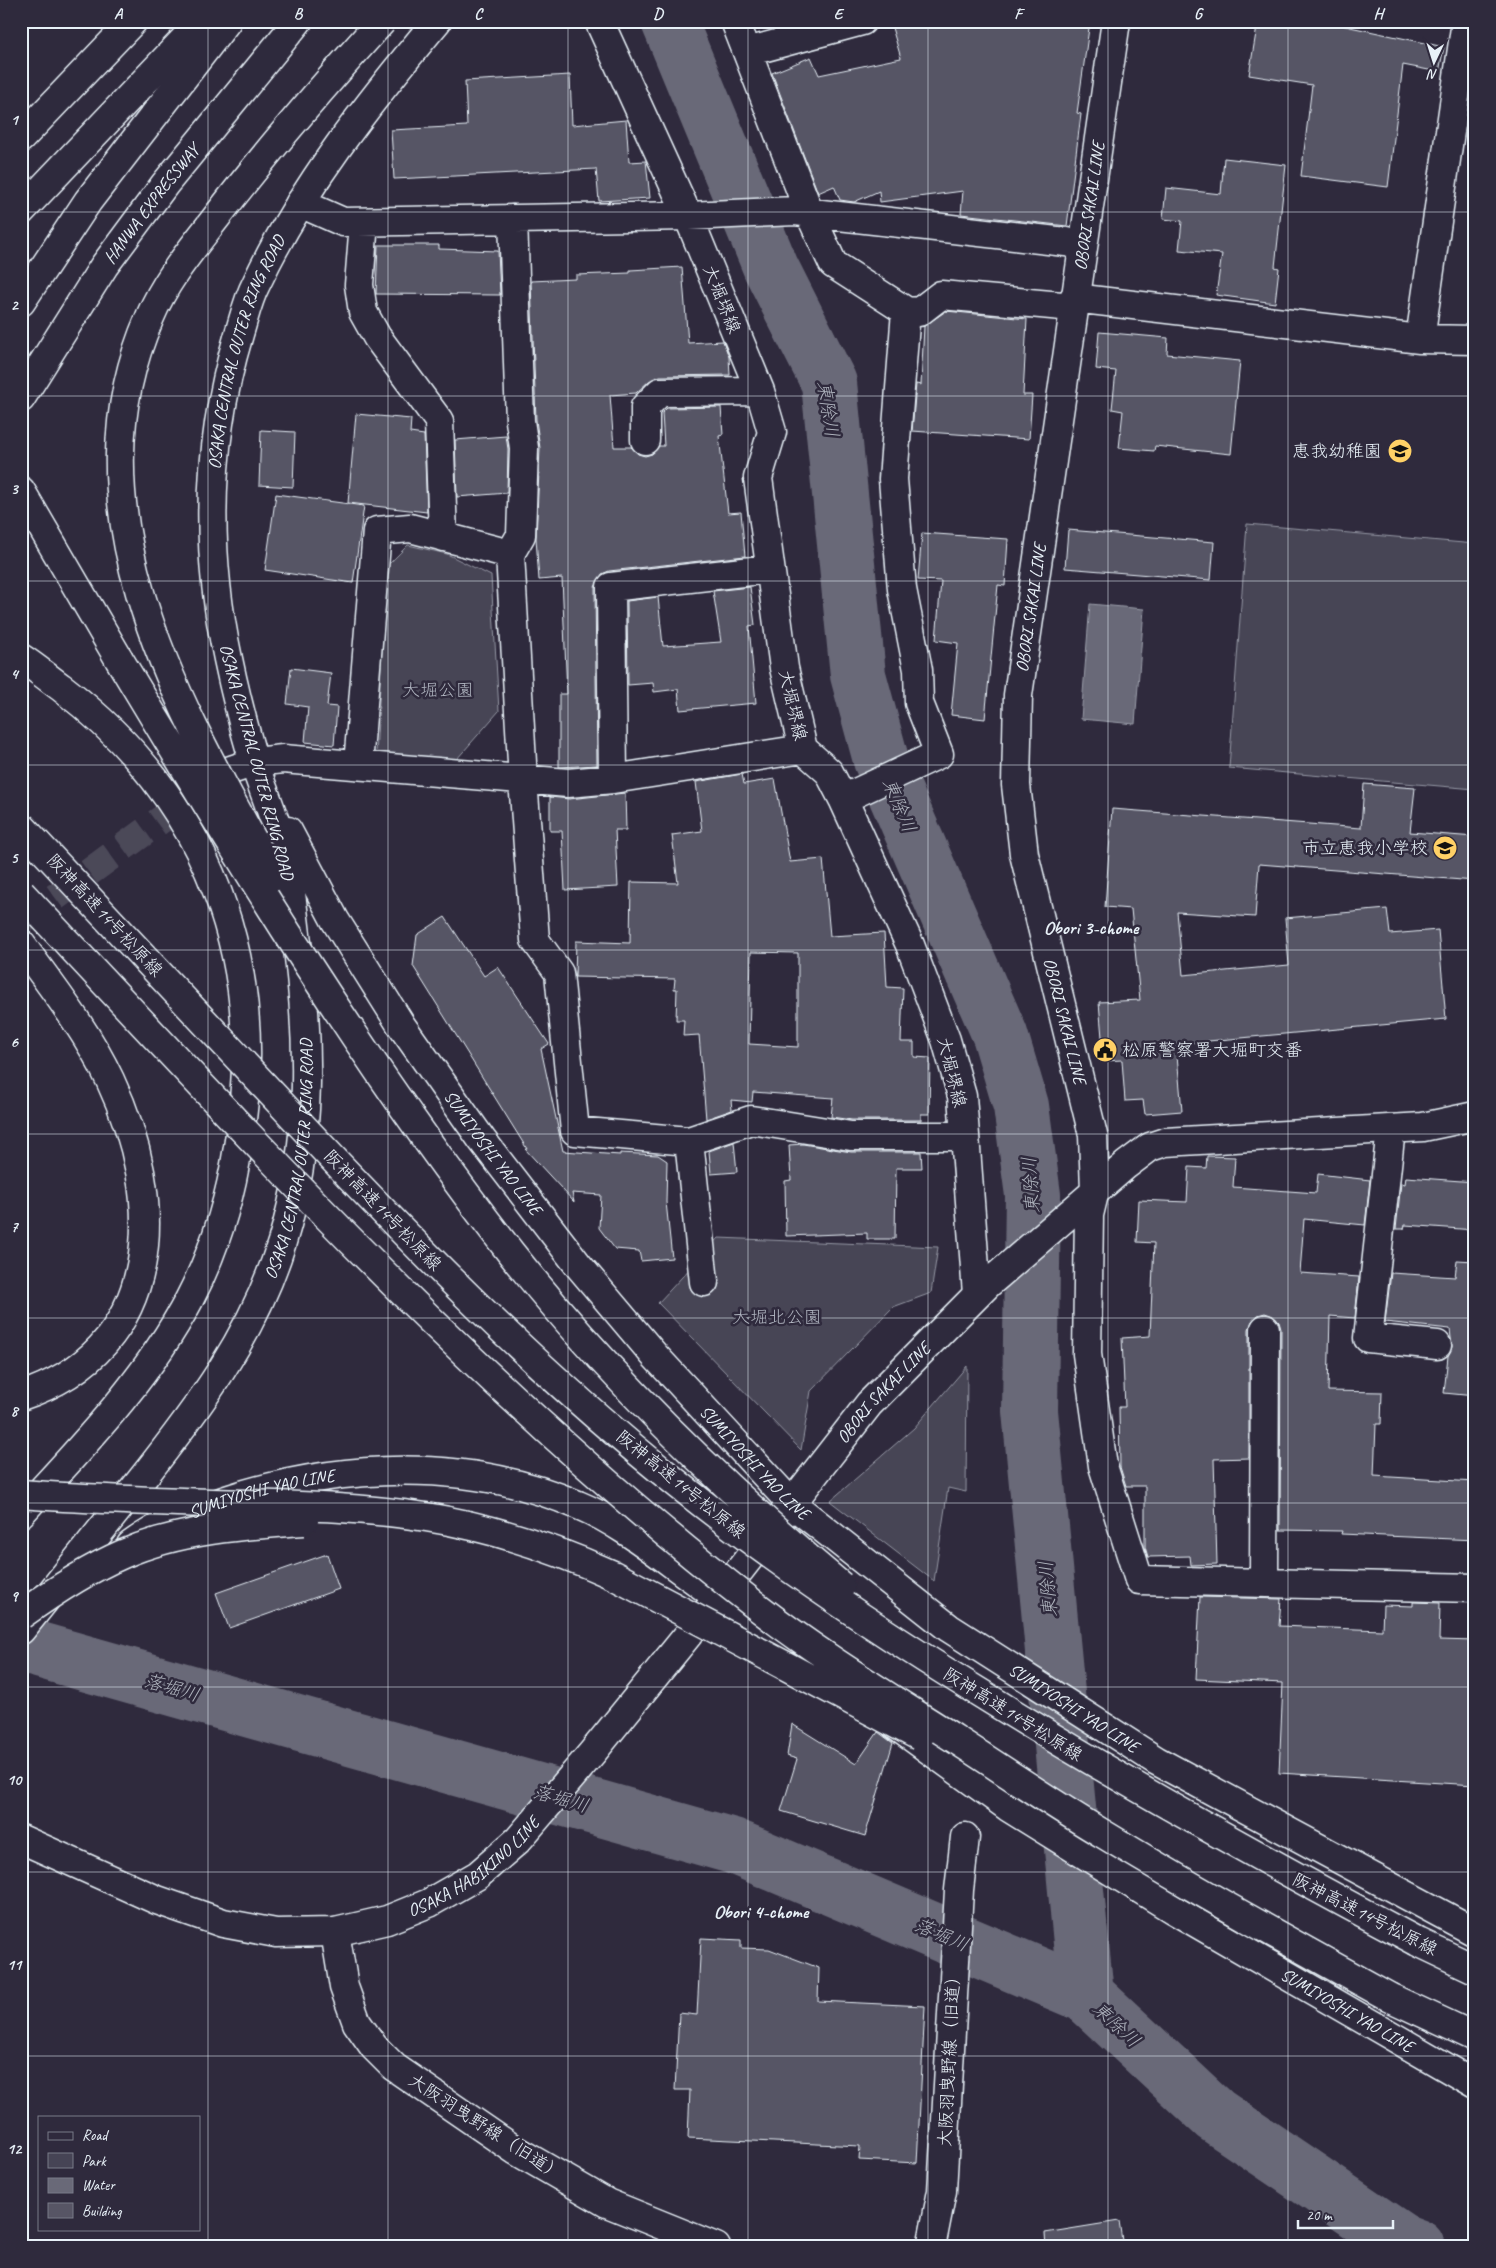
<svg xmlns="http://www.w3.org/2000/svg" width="1496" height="2268" font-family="Caveat,'Klee One',sans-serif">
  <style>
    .green { fill: #464455; stroke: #979aa6 }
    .water { fill: #696978; stroke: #9c9fab }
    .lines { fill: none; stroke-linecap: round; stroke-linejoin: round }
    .river { stroke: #696978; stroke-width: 56 }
    .building { fill: #575565; stroke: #e8f1f8; fill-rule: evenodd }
    .minor-tunnel { stroke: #4b4859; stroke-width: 28; stroke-dasharray: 28 14; stroke-linecap: butt }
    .minor-casing { stroke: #e8f1f8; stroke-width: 31 }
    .major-casing { stroke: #e8f1f8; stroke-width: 31 }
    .highway-casing { stroke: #e8f1f8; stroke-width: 31 }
    .minor { stroke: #2f2a3d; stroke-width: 28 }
    .major { stroke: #2f2a3d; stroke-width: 28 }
    .highway { stroke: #2f2a3d; stroke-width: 28 }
    .highway-bridge-casing { stroke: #e8f1f8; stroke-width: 31; stroke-linecap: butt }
    .highway-bridge { stroke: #2f2a3d; stroke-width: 28 }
    .grid { fill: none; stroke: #e8f1f8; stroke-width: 1; stroke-opacity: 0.55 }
    .labels { text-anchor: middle; stroke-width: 5; stroke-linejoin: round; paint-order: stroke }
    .street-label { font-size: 18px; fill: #e8f1f8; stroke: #2f2a3d }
    .poi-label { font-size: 18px; fill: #e8f1f8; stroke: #2f2a3d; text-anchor: end }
    .park-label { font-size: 18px; fill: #afb4bf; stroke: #2f2a3d }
    .water-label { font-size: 19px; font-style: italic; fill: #afb4be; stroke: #2f2a3d }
    .neighbourhood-label { font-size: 19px; font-weight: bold; fill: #e8f1f8; stroke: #2f2a3d }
    .neatline { fill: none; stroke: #e8f1f8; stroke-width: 2 }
    .grid-label { font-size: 16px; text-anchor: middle; font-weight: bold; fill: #e8f1f8 }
  </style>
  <rect width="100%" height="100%" fill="#2f2a3d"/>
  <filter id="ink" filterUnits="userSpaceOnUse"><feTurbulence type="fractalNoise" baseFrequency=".02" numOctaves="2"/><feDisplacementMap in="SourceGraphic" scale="10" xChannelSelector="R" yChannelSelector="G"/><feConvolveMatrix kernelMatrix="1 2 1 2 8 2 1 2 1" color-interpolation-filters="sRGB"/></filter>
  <g filter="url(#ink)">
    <!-- green -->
    <path class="green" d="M1247,524L1475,544V789L1229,768Z
      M408,545L447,554L491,576L499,711L456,760L376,755L387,566Z
      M718,1238L938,1247L931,1293L893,1307L811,1391L801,1450L658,1303Z
      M967,1366L966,1492L948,1488L934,1581L830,1501L914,1428Z"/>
    <!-- water -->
    <path class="water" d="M1090,604L1144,609L1135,724L1081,719Z"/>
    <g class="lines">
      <!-- river -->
      <path class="river" d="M669,21L771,268L829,383L858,675L881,760L1000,1035L1021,1106L1033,1195L1030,1411L1086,1995
        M21,1645L733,1846L1086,1995L1215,2115L1401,2241L1417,2247"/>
    </g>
    <!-- building -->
    <path class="building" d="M890,21H1090L1077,113L1081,114L1067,226L961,214L963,191L880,202L879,191L854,202L840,200L834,186L818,193L772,73L811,57L819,75L901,58Z
      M1258,21H1322L1444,47L1439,72L1403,65L1388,187L1301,176L1312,85L1249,75Z
      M570,75L572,125L626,120L629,162L646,161L650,198L599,201L596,169L394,179L391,130L467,126L465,81Z
      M1224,158L1286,165L1275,267L1279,268L1275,303L1216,295L1222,254L1179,250L1182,221L1163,219L1166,188L1221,194Z
      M378,245H439V249L498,251L500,295L376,294Z
      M682,267L688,343L723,341L729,357L730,375L660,376L649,381L636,393L610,395L614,447H631L638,454L645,456L652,454L659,446H664L662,413L667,408L721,407L723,435L719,436L728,513L741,512L745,556L609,571L602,574L595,587L597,765L559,767V694H567L562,578L539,580L536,538L540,448L536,420L531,281L576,279V275L630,273V270Z
      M946,311L1027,319L1023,395H1032L1029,439L912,431L916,384L921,385L924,326Z
      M1099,332L1168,338L1167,354L1240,361L1231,454L1155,446L1154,451L1119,448L1123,411L1112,409L1116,371L1096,369Z
      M356,414L411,419L410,433L424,435L427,512L348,503Z
      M261,430L295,432L293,487L259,485Z
      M506,436L508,449L507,493L457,497L455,440Z
      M276,494L364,506L353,583L265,570Z
      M1068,530L1214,542L1211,580L1065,568Z
      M922,533L1008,539L1005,586L998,585L985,719L951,715L958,643L936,640L941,581L918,580Z
      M750,587L755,625L749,626L756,703L680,710L678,689L654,692L653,683L628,685L627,601L658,597L663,646L721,642L713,591Z
      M291,668L331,673L327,706L337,707L334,745L305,742L308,707L287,704Z
      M742,774L744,784L775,779L790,862L823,859L830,936L884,933L887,987L903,988L901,1042H914V1057L930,1058L929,1114H921V1120H852L831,1117L833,1098L753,1092L752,1102L731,1100L732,1110L706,1119L699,1035L683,1036L684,1020H676L677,989H674L675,979L575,977L576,941L630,943L631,882L678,883L672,835L702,831L696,782ZM751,952L798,953V1047L749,1044Z
      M1364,784L1415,788L1410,832L1475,837V881L1259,864L1255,917L1177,912L1183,975L1289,965L1285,918L1387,909L1390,934L1438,930L1446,1019L1176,1044L1182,1111L1145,1114L1143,1100L1125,1101L1122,1060L1104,1061L1099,1002L1140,1000L1131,909L1105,907L1112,809L1361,828Z
      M625,793L626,830H615L618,887L565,890L562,831H550V797L569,799Z
      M445,917L484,976L498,967L549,1044L541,1049L563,1151L620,1155V1153L658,1155L667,1161L666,1202L672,1258L641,1261L639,1251L615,1249L599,1228L601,1195L572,1193L574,1202L525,1149H527L413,966L417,935Z
      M734,1142L737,1172L711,1174L709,1151Z
      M803,1144L851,1152H921L922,1168H896L895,1239H867V1233L786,1236L785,1181L791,1180L789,1145Z
      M1207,1156L1235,1157L1233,1187L1316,1193L1318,1174L1370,1180L1365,1225L1304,1219L1300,1273L1359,1277L1355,1318L1330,1316L1328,1391L1382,1392L1381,1424H1376L1374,1476L1475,1482V1540L1341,1534L1342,1531L1280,1530L1281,1329L1279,1322L1273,1316L1265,1313L1258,1315L1252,1321L1249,1329V1458L1214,1459L1217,1564L1191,1565L1190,1556L1148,1557L1145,1547V1486H1126L1120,1467L1119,1407H1125L1122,1338L1150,1336L1154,1243L1137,1242L1139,1200L1187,1202L1189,1167L1206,1168Z
      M1406,1177L1475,1182V1230L1405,1225L1404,1229H1396L1401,1183L1405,1184Z
      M1457,1260L1475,1261V1396L1444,1393L1448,1356L1452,1347L1450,1329L1385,1322L1391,1273L1455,1277Z
      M327,1554L339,1589L229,1628L216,1593Z
      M1200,1597L1281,1599L1279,1626L1382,1630L1383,1605L1413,1606V1602L1440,1603L1439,1640L1475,1641V1785L1279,1773L1283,1683L1196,1679Z
      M792,1724L856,1764L878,1732L893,1743L865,1836L781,1811L797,1759L787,1756Z
      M701,1938L741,1940V1948L769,1949L819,1968L818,2001L925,2006L917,2163L859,2160L860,2146L688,2138L690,2090H675L679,2013L697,2015Z
      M1119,2221L1123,2247H1046L1045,2233Z"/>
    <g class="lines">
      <!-- minor-tunnel -->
      <path class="minor-tunnel" d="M21,922L218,778"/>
      <defs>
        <path id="minor" d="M599,21L688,216L760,391L772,432L758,478L784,668L803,749L829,772L843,799L910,945L946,1040L962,1096L977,1294
          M735,21L809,212L833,264L906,311L919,312L941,295L1073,307
          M747,52L862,21
          M300,203L343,222L688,216L795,211L1083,244
          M513,219L520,421L524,448L521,535L510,554L523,780L535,940L559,973L575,1131L689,1141L751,1120L851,1136H965
          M364,222L359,285L363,312L377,337L439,421L443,537
          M1074,298L1420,339L1475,340
          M1420,339L1466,21
          M645,440V407L660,392L760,391
          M358,765L377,531L410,528L510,554
          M228,771L255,762L283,759L568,783L613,779L803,749
          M613,779L611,587L770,569
          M843,799L939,754L919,703L918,670L902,589L893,479L906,311
          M1391,1129L1368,1338L1437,1345
          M689,1141L704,1282
          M1095,1190L1089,1215L1087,1354L1103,1466L1139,1580L1475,1588
          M1264,1583L1265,1329
          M335,1932L344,1987L357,2023L374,2047L394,2067L515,2150L607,2203L716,2247
          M931,2247L942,2191L959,1890L965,1837"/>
        <g id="major">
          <path id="s1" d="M288,831L335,920L401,1025L482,1140L579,1266L655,1356L792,1504L949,1628L1157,1761L1475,1932"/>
          <path id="s2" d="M1095,1190L1093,1135L1024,854L1016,785L1018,695L1116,21"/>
          <path id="s3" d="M131,1545C159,1524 192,1511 226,1500C338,1463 467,1457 578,1505C620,1522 657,1553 693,1579C740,1614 788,1648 836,1683"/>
          <path id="s4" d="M21,1630C60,1582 99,1533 138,1484C197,1410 254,1334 282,1242C313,1142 310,1036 296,934C292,902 289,869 280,838C273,812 262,788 254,762C244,728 235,693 228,659C205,551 207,440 239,334C244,318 248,299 256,284C301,188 369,102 437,21"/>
          <path id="s5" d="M895,1725L1008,1807L1174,1910L1475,2084"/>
          <path id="s6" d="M21,1839L157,1900L223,1923L276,1933L335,1932L387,1920L429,1903L478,1875L518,1840L592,1753L718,1598L869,1404L988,1284L1126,1165L1150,1147L1165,1142L1423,1127L1475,1116"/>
        </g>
        <g id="highway">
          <path d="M21,138L133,21"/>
          <path d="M21,211L202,21"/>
          <path d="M21,302L88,201L227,21"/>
          <path id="s7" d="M21,398L104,266L165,184L298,21"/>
          <path d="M21,491L119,659"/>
          <path d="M21,658C35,667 48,678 62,688C210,801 269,964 238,1147C230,1200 214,1252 189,1300C146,1381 82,1446 21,1513"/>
          <path d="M21,944C53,988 87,1031 110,1080C166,1199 167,1348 21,1396"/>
          <path d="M1418,1942L1475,1969"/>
          <path d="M1391,1998L1475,2037"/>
        </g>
      </defs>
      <!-- minor casing -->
      <use href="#minor" class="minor-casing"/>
      <!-- major casing -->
      <use href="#major" class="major-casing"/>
      <!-- highway casing -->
      <use href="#highway" class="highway-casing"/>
      <!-- minor -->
      <use href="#minor" class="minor"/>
      <!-- major -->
      <use href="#major" class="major"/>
      <!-- highway -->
      <use href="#highway" class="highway"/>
      <defs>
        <path id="highway-bridge" d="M119,659C241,862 365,1066 511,1253C608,1375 721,1486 841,1586
          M21,826C110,921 198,1016 287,1110C411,1242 538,1373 679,1485C776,1563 879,1631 985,1696C1126,1784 1271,1864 1418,1942
          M273,877C180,708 64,513 150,317C165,281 191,250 215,219C267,151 324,85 382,21
          M21,893C254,1142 485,1396 755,1605C818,1654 888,1696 955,1739C1005,1771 1054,1805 1105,1835C1199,1892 1295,1945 1391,1998
          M21,1494C97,1500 172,1502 248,1504C308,1506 367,1508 426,1517C491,1527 553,1548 613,1575L919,1736
          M21,1615C53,1592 86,1570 123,1554C178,1530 244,1525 304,1521"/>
      </defs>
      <!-- highway-bridge casing -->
      <use href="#highway-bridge" class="highway-bridge-casing"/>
      <!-- highway-bridge -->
      <use href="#highway-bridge" class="highway-bridge"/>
    </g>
  </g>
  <!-- grid -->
  <path class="grid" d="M208,21V2247M388,21V2247M568,21V2247M748,21V2247M928,21V2247M1108,21V2247M1288,21V2247M21,212H1475M21,396H1475M21,581H1475M21,765H1475M21,950H1475M21,1134H1475M21,1318H1475M21,1503H1475M21,1687H1475M21,1872H1475M21,2056H1475"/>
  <!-- icons -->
  <defs>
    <symbol id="school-disc" viewBox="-11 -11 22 22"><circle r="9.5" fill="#ffd166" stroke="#2f2a3d"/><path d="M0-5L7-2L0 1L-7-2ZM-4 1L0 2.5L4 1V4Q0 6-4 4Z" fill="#111"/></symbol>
    <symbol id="civic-disc" viewBox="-11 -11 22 22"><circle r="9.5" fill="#ffd166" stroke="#2f2a3d"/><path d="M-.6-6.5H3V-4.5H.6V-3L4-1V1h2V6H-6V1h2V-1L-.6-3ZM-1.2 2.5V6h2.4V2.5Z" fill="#111"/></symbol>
  </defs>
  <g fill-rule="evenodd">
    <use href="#school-disc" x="1386" y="437" width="28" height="28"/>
    <use href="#school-disc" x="1431" y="834" width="28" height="28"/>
    <use href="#civic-disc" x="1091" y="1036" width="28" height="28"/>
  </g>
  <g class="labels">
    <!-- street labels -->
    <g class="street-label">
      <text dy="6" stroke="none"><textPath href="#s7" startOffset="234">HANWA EXPRESSWAY</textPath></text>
      <text dy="6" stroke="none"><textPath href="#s2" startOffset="998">OBORI SAKAI LINE</textPath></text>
      <text transform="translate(722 299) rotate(68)" y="6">大堀堺線</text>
      <text dy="6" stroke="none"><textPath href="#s4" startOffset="1378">OSAKA CENTRAL OUTER RING ROAD</textPath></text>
      <text dy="6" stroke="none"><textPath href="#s2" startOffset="592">OBORI SAKAI LINE</textPath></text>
      <text transform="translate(793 705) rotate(77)" y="6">大堀堺線</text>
      <text transform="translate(257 762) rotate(75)" y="6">OSAKA CENTRAL OUTER RING ROAD</text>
      <text transform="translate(105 915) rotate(47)" y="6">阪神高速14号松原線</text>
      <text transform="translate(1065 1021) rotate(76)" y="6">OBORI SAKAI LINE</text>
      <text transform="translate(952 1072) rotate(76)" y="6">大堀堺線</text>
      <text dy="6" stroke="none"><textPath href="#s1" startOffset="382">SUMIYOSHI YAO LINE</textPath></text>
      <text dy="6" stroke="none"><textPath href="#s4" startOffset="554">OSAKA CENTRAL OUTER RING ROAD</textPath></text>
      <text transform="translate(383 1210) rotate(46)" y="6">阪神高速14号松原線</text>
      <text dy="6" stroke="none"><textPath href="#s6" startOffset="1118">OBORI SAKAI LINE</textPath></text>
      <text dy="6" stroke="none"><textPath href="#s1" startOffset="788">SUMIYOSHI YAO LINE</textPath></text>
      <text transform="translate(681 1484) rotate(39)" y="6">阪神高速14号松原線</text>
      <text dy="6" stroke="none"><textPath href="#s3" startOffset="142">SUMIYOSHI YAO LINE</textPath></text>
      <text dy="6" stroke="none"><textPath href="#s1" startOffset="1192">SUMIYOSHI YAO LINE</textPath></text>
      <text transform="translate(1013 1714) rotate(32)" y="6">阪神高速14号松原線</text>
      <text dy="6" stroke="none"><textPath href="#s6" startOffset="488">OSAKA HABIKINO LINE</textPath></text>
      <text transform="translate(1365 1914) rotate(27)" y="6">阪神高速14号松原線</text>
      <text dy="6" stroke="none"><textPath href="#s5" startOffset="535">SUMIYOSHI YAO LINE</textPath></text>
      <text transform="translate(949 2057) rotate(-87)" y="6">大阪羽曳野線（旧道）</text>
      <text transform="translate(486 2127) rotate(33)" y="6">大阪羽曳野線（旧道）</text>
    </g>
    <!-- poi labels -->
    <g class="poi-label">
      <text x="1382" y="457">恵我幼稚園</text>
      <text x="1428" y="854">市立恵我小学校</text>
      <text x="1122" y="1056" text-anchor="start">松原警察署大堀町交番</text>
    </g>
    <!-- park labels -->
    <g class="park-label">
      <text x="438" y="696">大堀公園</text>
      <text x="777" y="1323">大堀北公園</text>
    </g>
    <!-- water labels -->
    <g class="water-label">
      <text transform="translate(829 409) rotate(81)" y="7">東除川</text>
      <text transform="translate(900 805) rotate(67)" y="7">東除川</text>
      <text transform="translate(1030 1185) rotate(-94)" y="7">東除川</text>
      <text transform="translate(1047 1589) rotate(-95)" y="7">東除川</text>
      <text transform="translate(172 1687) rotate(16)" y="7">落堀川</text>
      <text transform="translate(561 1798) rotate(16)" y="7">落堀川</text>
      <text transform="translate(942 1934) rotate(23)" y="7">落堀川</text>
      <text transform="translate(1117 2024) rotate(43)" y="7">東除川</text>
    </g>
    <!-- neighbourhood labels -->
    <g class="neighbourhood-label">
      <text x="1091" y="934">Obori 3-chome</text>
      <text x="761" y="1918">Obori 4-chome</text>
    </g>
  </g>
  <!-- margin -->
  <rect width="1496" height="2268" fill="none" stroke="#2f2a3d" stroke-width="55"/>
  <!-- legend -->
  <rect x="38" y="2116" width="162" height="115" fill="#2f2a3d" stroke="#797a88"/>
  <rect x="48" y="2132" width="25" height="8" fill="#2f2a3d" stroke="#797a88"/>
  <text x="82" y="2140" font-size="15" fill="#e8f1f8">Road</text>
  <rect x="48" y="2153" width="25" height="15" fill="#464455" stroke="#797a88"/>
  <text x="82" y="2166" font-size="15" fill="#e8f1f8">Park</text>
  <rect x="48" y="2178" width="25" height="15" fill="#696978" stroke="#797a88"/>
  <text x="82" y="2190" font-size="15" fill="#e8f1f8">Water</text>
  <rect x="48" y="2203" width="25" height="15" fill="#575565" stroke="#797a88"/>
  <text x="82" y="2216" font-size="15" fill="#e8f1f8">Building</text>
  <!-- north arrow -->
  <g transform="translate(1434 62) rotate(184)" stroke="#2f2a3d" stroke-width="4" paint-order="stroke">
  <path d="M0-4L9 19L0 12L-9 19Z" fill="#e8f1f8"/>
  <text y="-8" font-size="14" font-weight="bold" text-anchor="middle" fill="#e8f1f8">N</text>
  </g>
  <!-- scale -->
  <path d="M1298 2220v8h95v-8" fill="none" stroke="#e8f1f8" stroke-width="2.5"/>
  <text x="1306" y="2220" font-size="15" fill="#e8f1f8" stroke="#2f2a3d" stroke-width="4" paint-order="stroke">20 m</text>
  <rect x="28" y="28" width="1440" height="2212" class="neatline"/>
  <g class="grid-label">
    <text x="118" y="19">A</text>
    <text x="298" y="19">B</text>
    <text x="478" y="19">C</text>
    <text x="658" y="19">D</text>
    <text x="838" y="19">E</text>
    <text x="1018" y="19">F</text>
    <text x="1198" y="19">G</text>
    <text x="1378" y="19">H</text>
    <text x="14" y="125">1</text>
    <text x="14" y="310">2</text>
    <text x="14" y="494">3</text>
    <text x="14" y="679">4</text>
    <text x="14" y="863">5</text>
    <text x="14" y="1047">6</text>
    <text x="14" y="1232">7</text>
    <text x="14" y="1416">8</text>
    <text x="14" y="1601">9</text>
    <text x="14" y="1785">10</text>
    <text x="14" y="1970">11</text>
    <text x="14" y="2154">12</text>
  </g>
</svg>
